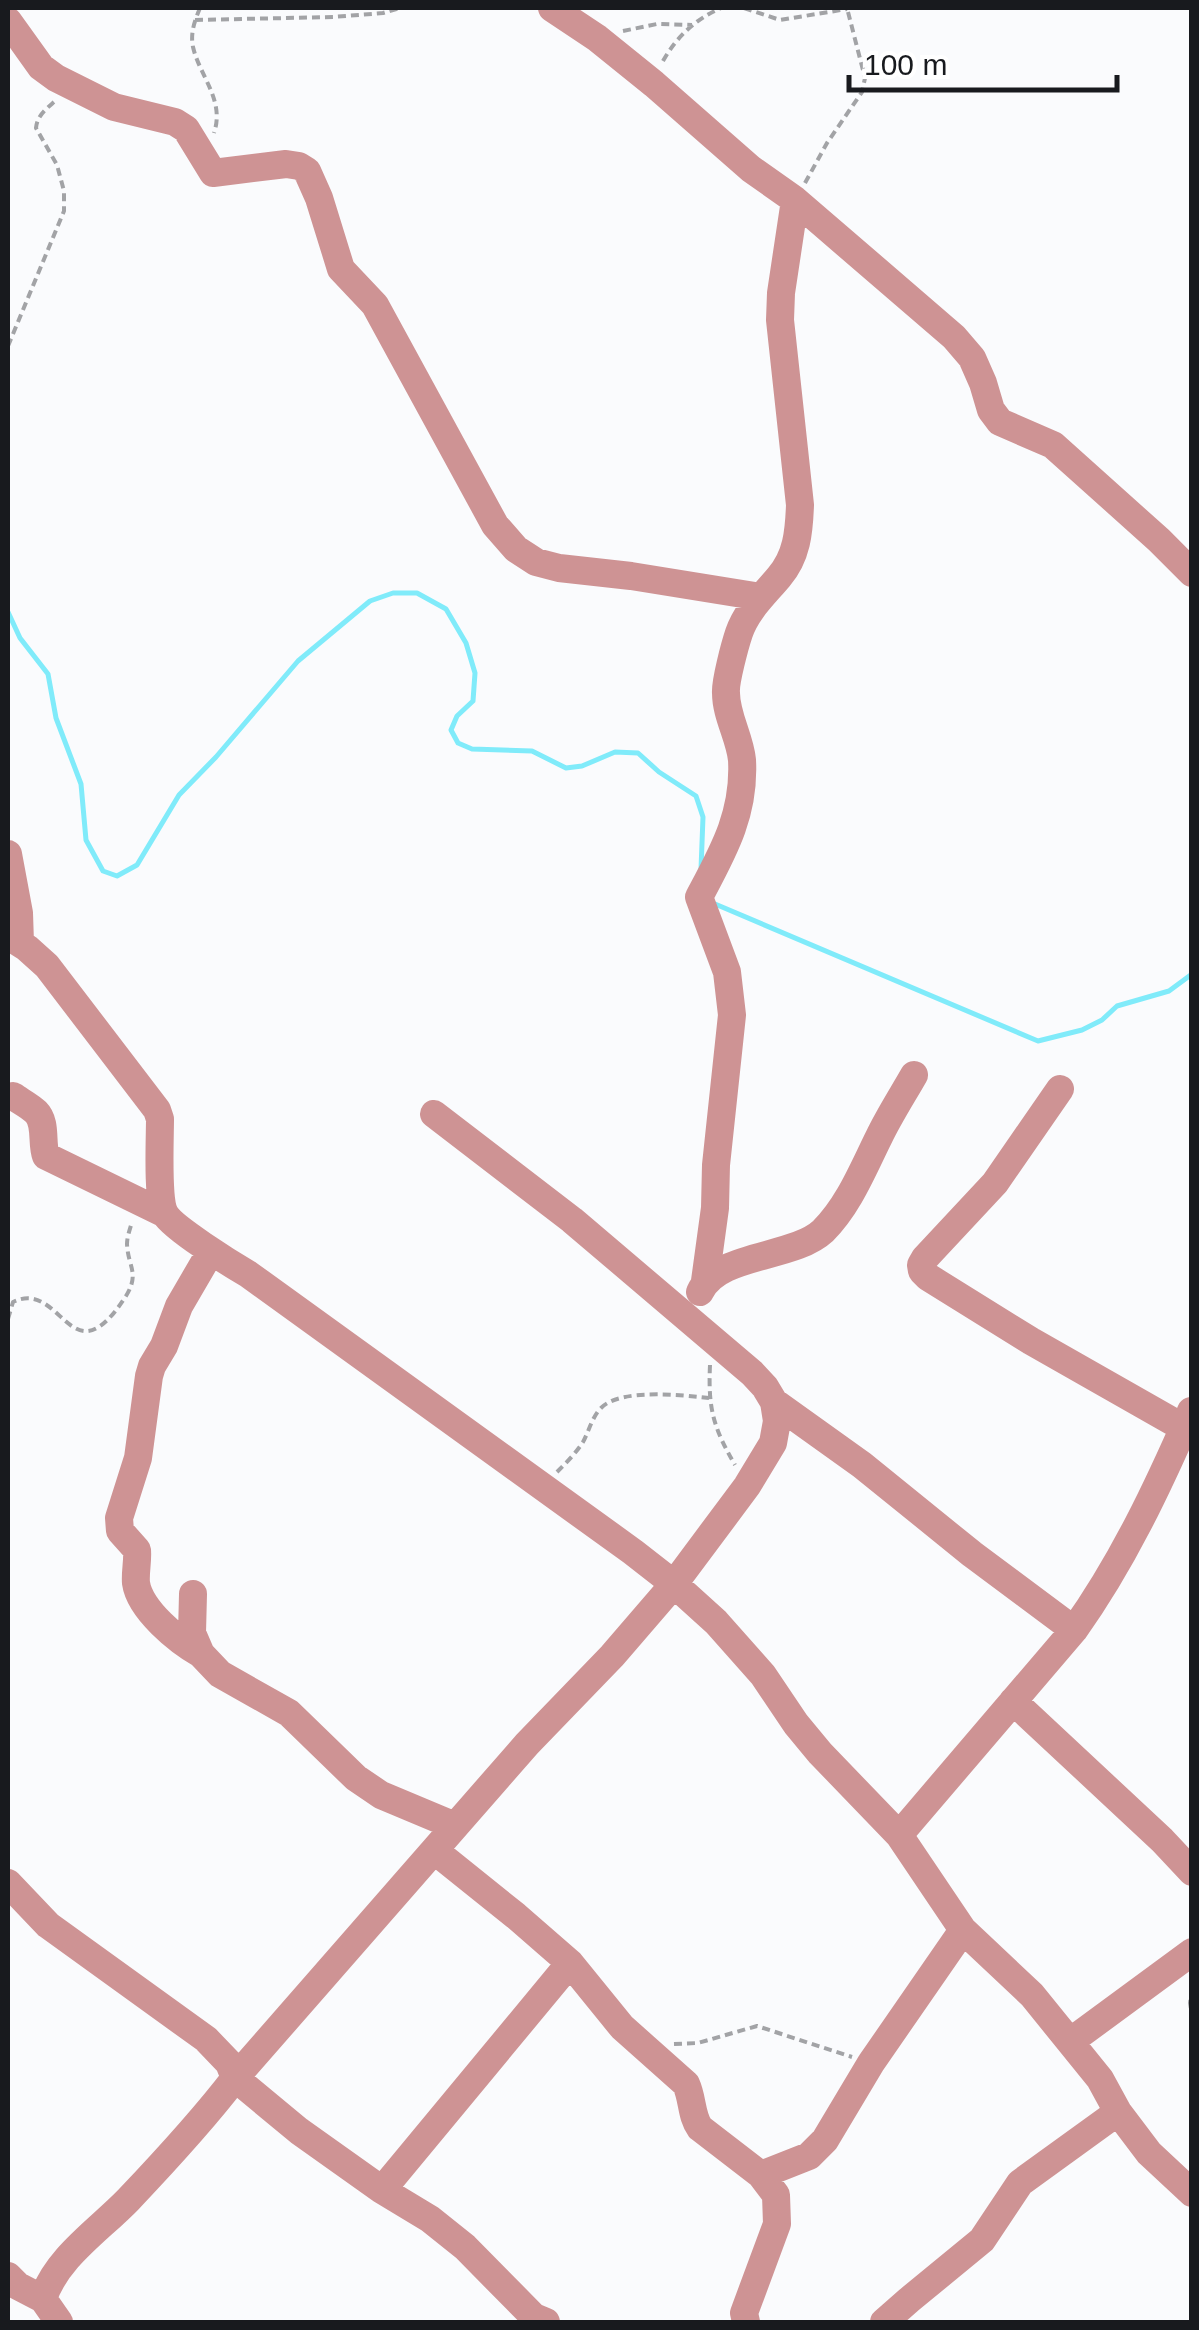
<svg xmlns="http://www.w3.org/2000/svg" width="1199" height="2330" font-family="Arial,sans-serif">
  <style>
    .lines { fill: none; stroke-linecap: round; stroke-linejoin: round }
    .stream { stroke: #80ebfa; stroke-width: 5 }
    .path { stroke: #a2a3a6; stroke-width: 4; stroke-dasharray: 8 5; stroke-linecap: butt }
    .minor { stroke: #ce9394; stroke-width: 28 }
  </style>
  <rect width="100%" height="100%" fill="#fafbfd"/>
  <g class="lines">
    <!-- stream -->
    <path class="stream" d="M8,612L20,638L48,674L56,718L81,784L86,840L103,871L117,876L137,865L179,795L216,757L298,661L370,601L393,593H417L446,609L466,643L475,673L473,701L457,716L451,730L458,743L472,749L532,751L566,768L582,766L615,752L638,753L659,772L696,796L703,817L701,869
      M715,904L1038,1041L1082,1030L1102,1020L1117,1006L1169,991L1192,974"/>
    <!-- path -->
    <path class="path" d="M200,8C195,20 190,33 193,47C200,77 225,100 214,133
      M744,8L780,20L847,9
      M195,20L333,17L383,13L400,8
      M623,31L657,24L692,25
      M663,61C677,36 696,19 721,8
      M805,183L827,143L862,92L865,78L847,8
      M8,346L64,211V191L57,165L36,128C37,116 46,109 54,102
      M8,1319L13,1302C63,1278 70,1383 126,1296C140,1273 128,1267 127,1244C127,1237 130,1229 132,1222
      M710,1365C708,1408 713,1427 735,1465
      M557,1472C566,1463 576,1453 583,1442C589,1431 592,1417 601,1408C620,1388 683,1395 709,1398
      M1192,1987L1190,2003L1192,2015
      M674,2044L698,2043L757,2026L852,2057"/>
    <!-- minor -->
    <path class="minor" d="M552,8L597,38L654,84L751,169L795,200L954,337L972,358L983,383L991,410L1000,422L1053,445L1159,540L1192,573
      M8,21L41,67L56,78L114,107L175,122L186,129L213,173L286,164L299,166L307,171L319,198L341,269L375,305L495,525L516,549L536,562L559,568L631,576L761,597
      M8,854L19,913L20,943
      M8,936L27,948L47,966L157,1110L160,1119C160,1138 157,1200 165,1214C173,1228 231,1264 248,1274L633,1552L674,1584L716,1622L763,1675L796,1724L820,1753L899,1835L963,1930L1032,1995L1100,2079L1118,2112L1149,2153L1192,2193
      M1060,1089L995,1183L925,1258L921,1265L922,1271L928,1277L1031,1341L1184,1428
      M13,1096C20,1101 30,1106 36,1112C47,1123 41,1143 46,1156L165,1214
      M434,1114L572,1220L752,1373L765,1387L774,1402L777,1421L773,1443L747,1486L674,1584L612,1656L527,1744L235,2078L299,2131L382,2190L430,2219L465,2247L534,2317L546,2322
      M705,1281L715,1208L716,1165L732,1015L727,972L699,897C723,852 745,814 742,760C740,738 726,716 726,693C725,682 735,645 739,633C747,610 764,595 779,577C797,556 799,532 800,505L780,320L781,293L795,200
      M700,1292C718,1253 793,1259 823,1231C849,1205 863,1169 879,1137C889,1116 902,1096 914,1075
      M774,1402L862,1465L972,1554L1074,1630
      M193,1594L192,1633L201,1654L220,1674L289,1713L356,1778L381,1795L455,1826
      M201,1654C178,1641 140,1610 136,1583C135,1572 138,1561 137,1550L120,1531L119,1518L138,1458L149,1376L152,1366L164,1346L179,1306L211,1251
      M1013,1701L1162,1840L1192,1872
      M899,1835L1074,1630C1122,1563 1158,1487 1191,1411
      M435,1851L516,1916L570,1963L622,2027L686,2084C693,2099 691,2116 700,2128L761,2175L776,2195L777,2224L744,2313L746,2322
      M8,1883L48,1925L206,2039L229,2063L235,2078C203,2120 165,2161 128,2200C99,2230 56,2258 43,2299L59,2322
      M1071,2041L1192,1952
      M761,2175L809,2156L825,2140L871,2063L963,1930
      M382,2190L570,1963
      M8,2276L18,2286L43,2299
      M884,2322L909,2300L982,2240L1020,2183L1118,2112"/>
  </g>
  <!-- border -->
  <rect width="1199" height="2330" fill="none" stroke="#181a1e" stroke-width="20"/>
  <!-- scale -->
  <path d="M849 75v15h268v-15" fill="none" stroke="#181a1e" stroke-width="5"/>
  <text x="864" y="75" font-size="30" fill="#181a1e" stroke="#ffffff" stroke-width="8" paint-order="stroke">100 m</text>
</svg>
